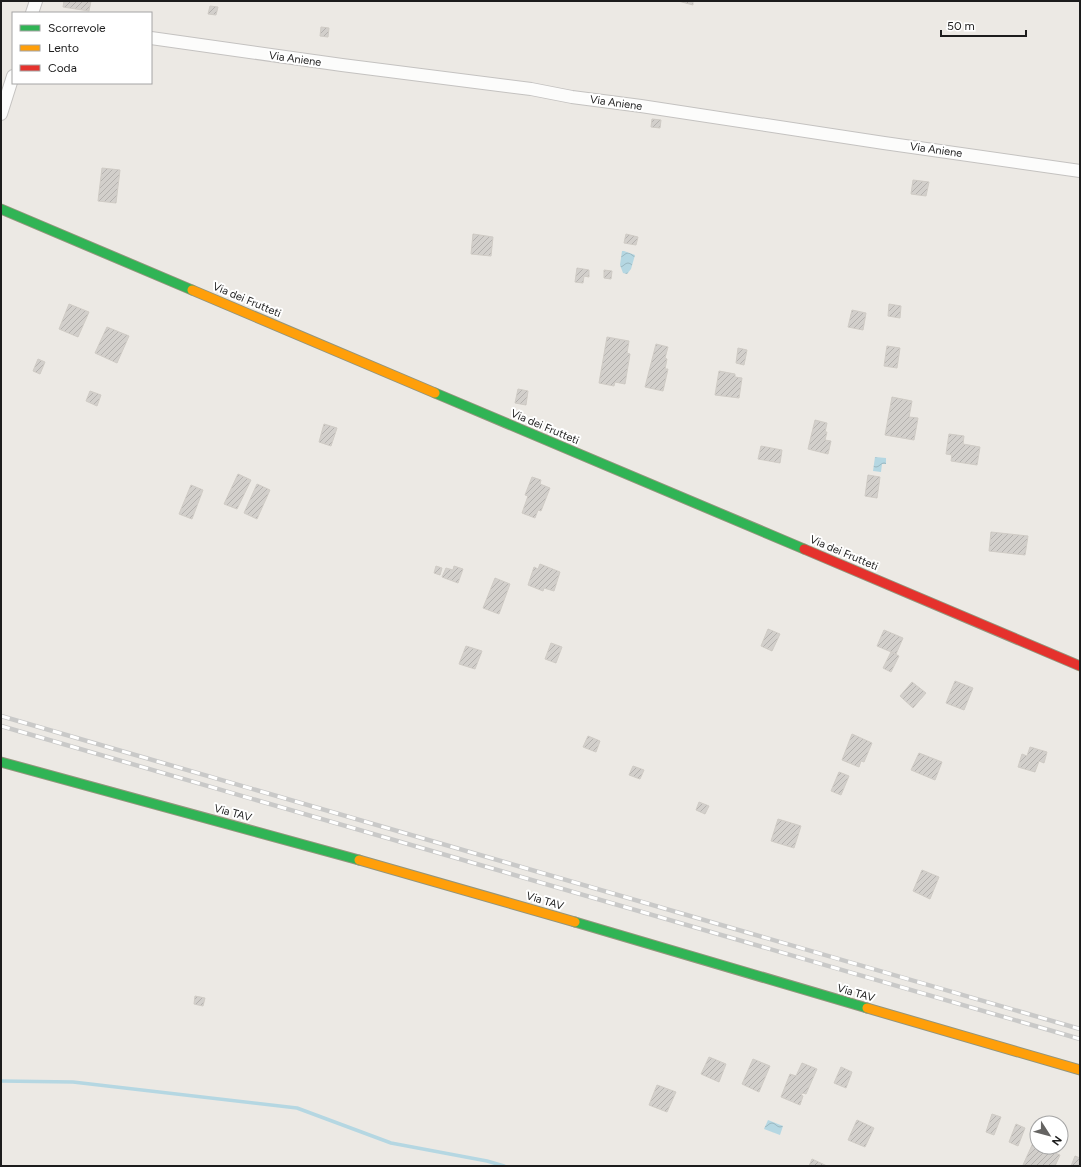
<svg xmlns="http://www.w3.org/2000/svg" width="1081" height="1167" font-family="Figtree,sans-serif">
	<defs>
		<pattern id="water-waves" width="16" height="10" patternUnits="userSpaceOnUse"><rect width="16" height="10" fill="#b5d7e2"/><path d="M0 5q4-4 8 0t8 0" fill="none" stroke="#9bb8c1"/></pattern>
		<pattern id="building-hatch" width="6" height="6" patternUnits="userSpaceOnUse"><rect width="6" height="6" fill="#d2cfcb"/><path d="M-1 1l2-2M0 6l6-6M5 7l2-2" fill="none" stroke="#b4b1ae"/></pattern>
	</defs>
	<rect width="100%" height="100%" fill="#ece9e4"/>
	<g fill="url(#water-waves)">
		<polygon points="622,251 624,251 635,255 631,269 627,274 623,273 620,265"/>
		<polygon points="875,457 886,458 886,464 882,464 881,472 873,471"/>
		<polygon points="768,1120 783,1126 780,1135 764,1129"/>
	</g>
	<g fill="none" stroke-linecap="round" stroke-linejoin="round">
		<polyline stroke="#b5d7e2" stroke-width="3.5" points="1,1081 73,1082 297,1108 391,1143 487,1161 504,1166"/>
	</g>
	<g fill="url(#building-hatch)" stroke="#cfcbc5">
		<polygon points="64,1 91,1 89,11 63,7"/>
		<polygon points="678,1 693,1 693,5"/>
		<polygon points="210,6 218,7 216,15 208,14"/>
		<polygon points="321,27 329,28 328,37 320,36"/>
		<polygon points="652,119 661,120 660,128 651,127"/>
		<polygon points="102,168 120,170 116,203 98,201"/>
		<polygon points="913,180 929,182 926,196 911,194"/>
		<polygon points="473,234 493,237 491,256 471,254"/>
		<polygon points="626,234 638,237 636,245 624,243"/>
		<polygon points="577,268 589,270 589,277 584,276 583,283 575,282"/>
		<polygon points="604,270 612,271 611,279 604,278"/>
		<polygon points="69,304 89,312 78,337 59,329"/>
		<polygon points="889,304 901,306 900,318 888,316"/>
		<polygon points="852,310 866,313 863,330 848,327"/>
		<polygon points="107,327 129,336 117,363 95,353"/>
		<polygon points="607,337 629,341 627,353 630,354 625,384 615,382 614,386 599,383"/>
		<polygon points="656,344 668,347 665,358 667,359 665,369 668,369 663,391 645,387"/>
		<polygon points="887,346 900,348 897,368 884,366"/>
		<polygon points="738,348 747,350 744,365 736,363"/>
		<polygon points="38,359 45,362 40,374 33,371"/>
		<polygon points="719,371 735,374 735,377 742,378 739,398 715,395"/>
		<polygon points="518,389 528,391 526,405 515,403"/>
		<polygon points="90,391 101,395 97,406 86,401"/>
		<polygon points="892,397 912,401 909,417 918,418 914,440 885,435"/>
		<polygon points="815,420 827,423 825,432 827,432 825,440 831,441 828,454 808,449"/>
		<polygon points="324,424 337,428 331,446 319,442"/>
		<polygon points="949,434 964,436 963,444 980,447 977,465 951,461 952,455 946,454"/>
		<polygon points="761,446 782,450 780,463 758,459"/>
		<polygon points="238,474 251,480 237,509 224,504"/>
		<polygon points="868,475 880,477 877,498 865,496"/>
		<polygon points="532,477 541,480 540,484 550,488 541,511 538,510 535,518 522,513 528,496 525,495"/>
		<polygon points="257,484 270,490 257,519 244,513"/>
		<polygon points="191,485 203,490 192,519 179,514"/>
		<polygon points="991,532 1028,536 1025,555 989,551"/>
		<polygon points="540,564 560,572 554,591 544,588 543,591 528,585 534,567 538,569"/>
		<polygon points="436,566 442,568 440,575 434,573"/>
		<polygon points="454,566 463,569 458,583 442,577 446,568 453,570"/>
		<polygon points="495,578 510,584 499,614 483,608"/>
		<polygon points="768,629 780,634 772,651 761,646"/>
		<polygon points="884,630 903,638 896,654 877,646"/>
		<polygon points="551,643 562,647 556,663 545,659"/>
		<polygon points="466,646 482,651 475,669 459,664"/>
		<polygon points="891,652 899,656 891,672 883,668"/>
		<polygon points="955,681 973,688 964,710 946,703"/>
		<polygon points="912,682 926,693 913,708 900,696"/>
		<polygon points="852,734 872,743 864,762 861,761 859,767 842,760"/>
		<polygon points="588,736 600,741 596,752 583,747"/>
		<polygon points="1030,747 1047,752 1044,763 1039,761 1035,772 1018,767 1022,754 1027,756"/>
		<polygon points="919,753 942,762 935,780 911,770"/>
		<polygon points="633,766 644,770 640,779 629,775"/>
		<polygon points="839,772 849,776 841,795 831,791"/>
		<polygon points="699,802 709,806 705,814 696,810"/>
		<polygon points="778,819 801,826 794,848 771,841"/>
		<polygon points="922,870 939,877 930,899 913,891"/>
		<polygon points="195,996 205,998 203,1006 194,1004"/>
		<polygon points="709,1057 726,1064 719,1082 701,1074"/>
		<polygon points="753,1059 770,1066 759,1092 742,1084"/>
		<polygon points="802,1063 817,1069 806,1094 803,1093 801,1095 803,1096 800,1105 781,1097 790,1074 796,1076"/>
		<polygon points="841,1067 852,1072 846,1088 834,1083"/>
		<polygon points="657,1085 676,1092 667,1112 649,1105"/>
		<polygon points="992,1114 1001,1117 994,1135 986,1132"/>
		<polygon points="857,1120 874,1128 865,1147 848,1140"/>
		<polygon points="1016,1124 1025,1128 1018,1146 1009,1142"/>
		<polygon points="1033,1143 1037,1145 1037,1147 1041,1147 1060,1155 1055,1166 1023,1165"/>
		<polygon points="1075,1156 1080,1158 1080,1166 1071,1166"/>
		<polygon points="812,1159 827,1166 809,1166"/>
	</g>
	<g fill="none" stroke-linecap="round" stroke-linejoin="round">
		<defs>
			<g id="street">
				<polyline points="32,13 36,1"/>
				<polyline points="151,38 342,65 531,89 572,97 641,106 884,143 1080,171"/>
				<polyline points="1,114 13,76"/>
			</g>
			<g id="fast">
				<polyline points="1,209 192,290"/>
				<polyline points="435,393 804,549"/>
				<polyline points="1,762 359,860"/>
				<polyline points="575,922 867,1008"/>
			</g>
			<g id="slow">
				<polyline points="192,290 435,393"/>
				<polyline points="359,860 575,922"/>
				<polyline points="867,1008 1080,1070"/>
			</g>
			<polyline id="jam" points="804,549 1080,666"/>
		</defs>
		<use href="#street" stroke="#c4c2c0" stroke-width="14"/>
		<use href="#fast" stroke="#93957c" stroke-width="11"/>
		<use href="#slow" stroke="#93957c" stroke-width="11"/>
		<use href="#jam" stroke="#93957c" stroke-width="11"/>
		<use href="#street" stroke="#fcfcfb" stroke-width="12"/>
		<use href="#fast" stroke="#30b455" stroke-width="9"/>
		<use href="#slow" stroke="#ff9f0a" stroke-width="9"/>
		<use href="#jam" stroke="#e5322d" stroke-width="9"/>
		<defs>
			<g id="rail">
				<polyline points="1,716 1080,1029"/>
				<polyline points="1,726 1080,1039"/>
			</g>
		</defs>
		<use href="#rail" stroke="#c9c9c8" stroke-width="4.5"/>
		<use href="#rail" stroke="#fff" stroke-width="3" stroke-dasharray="9" stroke-linecap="butt"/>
	</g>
	<g text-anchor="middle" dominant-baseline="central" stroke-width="4" stroke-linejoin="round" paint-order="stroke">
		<g font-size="11" fill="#1c1c1c" stroke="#fff">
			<text transform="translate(295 59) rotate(8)">Via Aniene</text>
			<text transform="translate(616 103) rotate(8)">Via Aniene</text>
			<text transform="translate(936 150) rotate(8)">Via Aniene</text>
			<text transform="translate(247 300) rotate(23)">Via dei Frutteti</text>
			<text transform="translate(545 427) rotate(23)">Via dei Frutteti</text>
			<text transform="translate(844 553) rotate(23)">Via dei Frutteti</text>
			<text transform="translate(233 813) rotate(15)">Via TAV</text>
			<text transform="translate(545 901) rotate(17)">Via TAV</text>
			<text transform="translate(856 993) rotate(16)">Via TAV</text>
		</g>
	</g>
	<rect width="1081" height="1167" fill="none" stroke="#1c1c1c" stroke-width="4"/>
	<rect x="12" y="12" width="140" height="72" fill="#ffffff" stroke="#a4a4a4"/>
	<rect x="20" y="25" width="20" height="6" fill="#30b455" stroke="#a4a4a4"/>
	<text x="48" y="32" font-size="12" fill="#1c1c1c">Scorrevole</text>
	<rect x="20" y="45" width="20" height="6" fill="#ff9f0a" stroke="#a4a4a4"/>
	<text x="48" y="52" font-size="12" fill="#1c1c1c">Lento</text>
	<rect x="20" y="65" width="20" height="6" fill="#e5322d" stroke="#a4a4a4"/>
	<text x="48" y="72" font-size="12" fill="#1c1c1c">Coda</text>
	<g transform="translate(1049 1135) rotate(126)"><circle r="19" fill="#ffffff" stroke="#a4a4a4"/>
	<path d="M0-3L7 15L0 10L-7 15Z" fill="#656462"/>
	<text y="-6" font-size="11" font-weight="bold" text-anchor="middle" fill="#1c1c1c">N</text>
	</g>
	<path d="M941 30v6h85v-6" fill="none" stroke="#1c1c1c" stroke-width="2"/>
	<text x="947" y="30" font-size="12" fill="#1c1c1c" stroke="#ffffff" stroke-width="3" paint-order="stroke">50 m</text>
</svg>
